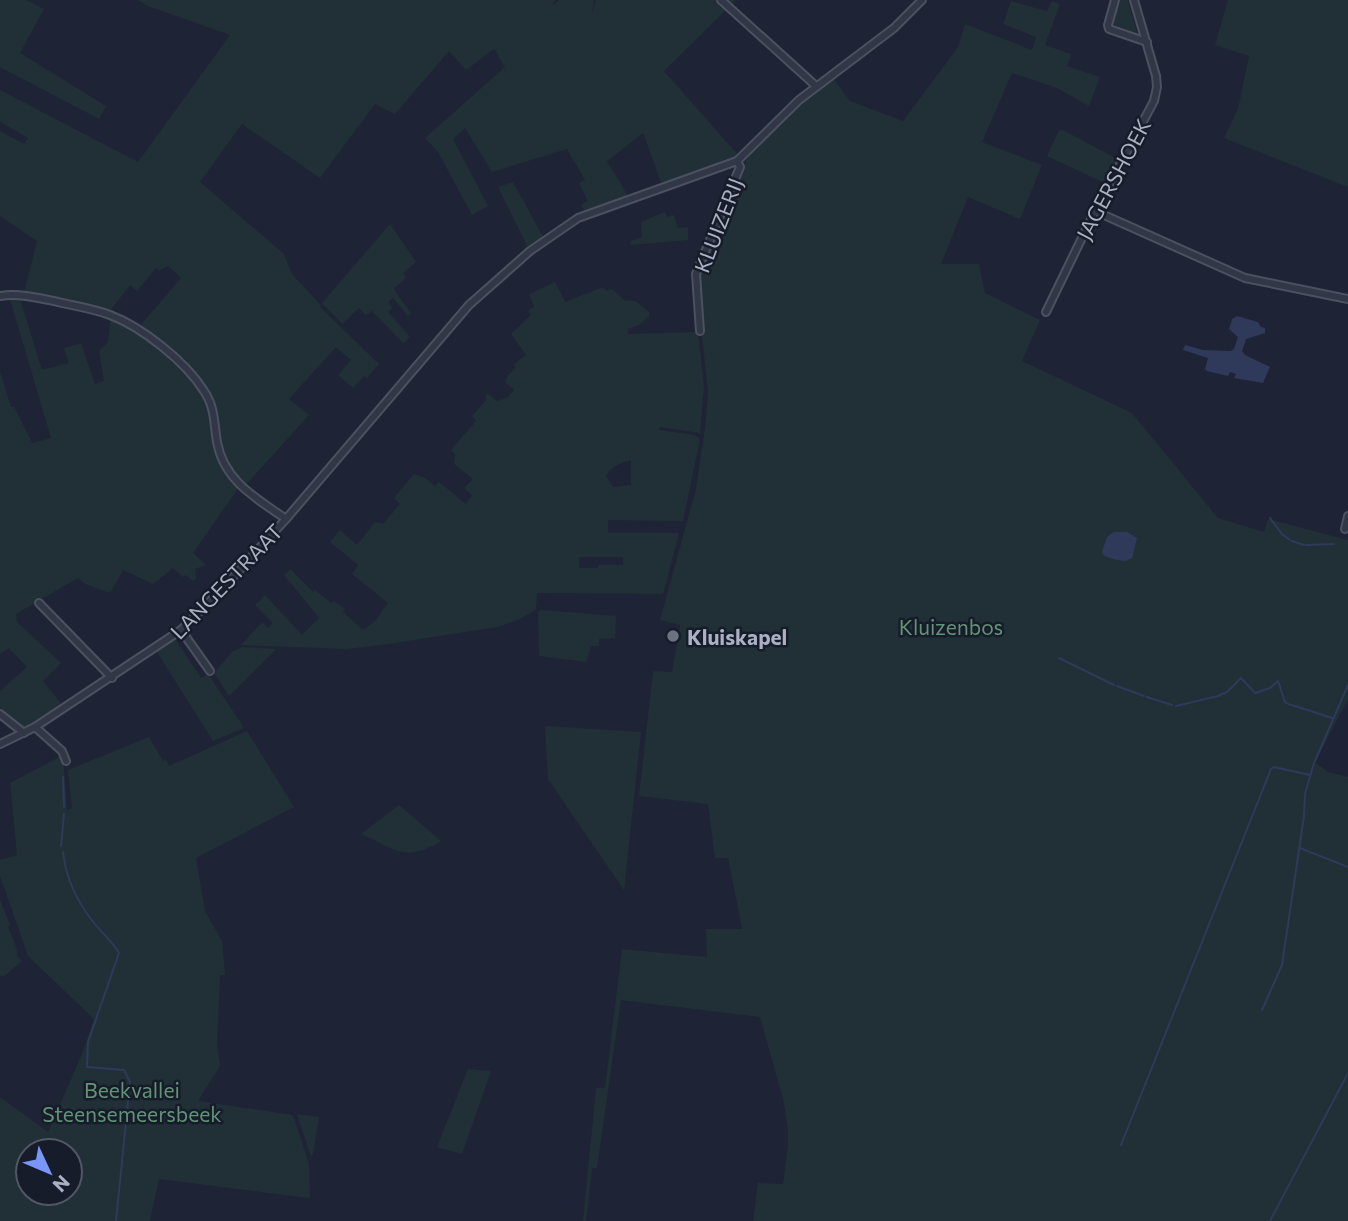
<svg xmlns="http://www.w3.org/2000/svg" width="1348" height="1221" font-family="Commissioner,sans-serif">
	<rect width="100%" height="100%" fill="#1e2435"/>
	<g fill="#203036" fill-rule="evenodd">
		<polygon points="0,0 26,0 44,9 20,53 106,106 99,119 0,67"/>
		<polygon points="138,0 555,0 552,6 559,0 594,0 592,15 596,0 736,0 664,71 739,156 662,185 643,133 607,161 628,196 585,212 581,205 588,201 579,183 585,180 567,149 492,172 465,128 453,139 488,206 472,215 438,152 425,138 505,67 494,49 466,70 449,51 395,114 375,104 320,178 242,124 200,182 284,254 292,274 321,305 320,307 379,364 367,378 364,376 353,388 338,375 351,360 336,347 289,399 309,415 244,487 235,477 224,455 215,412 194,373 138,328 181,278 168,266 160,270 156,268 137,291 130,285 110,311 24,293 37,241 0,216 0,131 24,144 28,138 0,122 0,90 138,162 230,35 148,6"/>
		<polygon points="1120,0 1128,0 1137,33 1112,24"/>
		<polygon points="1228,0 1348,0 1348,187 1224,138 1238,109 1249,56 1215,45"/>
		<polygon points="1011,1 1047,11 1052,1 1060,4 1045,45 1071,54 1067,66 1100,77 1089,106 1057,88 1012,73 982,142 1042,165 1020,219 968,197 941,264 979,264 985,293 1040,320 1022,361 1132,413 1218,518 1264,532 1268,519 1348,540 1348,699 1315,762 1328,772 1348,777 1348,1221 753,1221 758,1183 783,1184 788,1146 788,1130 783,1099 760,1017 621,1000 597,1168 592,1168 586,1221 583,1221 596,1088 605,1088 622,949 707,957 706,929 742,929 728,858 715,858 708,804 639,796 653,671 672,672 680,625 660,620 696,489 705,428 708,393 702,337 699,271 747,158 791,111 833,78 850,101 903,121 958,47 965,24 1032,50 1036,37 1003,24"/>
		<polygon points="1059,130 1065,131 1119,160 1107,184 1047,156"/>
		<polygon points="513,182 543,237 528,248 498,187"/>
		<polygon points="665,212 667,217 674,215 678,228 688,227 688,240 631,245 631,241 642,237 641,222"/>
		<polygon points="390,224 416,262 403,273 406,278 394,288 396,293 411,313 408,316 393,298 388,302 392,308 388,312 410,337 403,343 372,311 366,315 359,308 342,324 322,303"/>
		<path d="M555 282 565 302 603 287 606 291 612 289 624 300 635 301 649 312V316L639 325 628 329V334L698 332 704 387 700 433 660 427 659 430 695 435 700 439 683 521 608 520V533H679L663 594 537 593 536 610 518 620 497 627 388 644 346 649 241 645 262 622 268 628 273 623 255 605 265 595 302 635 319 618 284 575 290 569 313 592 315 590 331 603 334 601 345 609 343 612 363 630 375 621 388 603 352 574 358 565 330 542 340 530 357 545 375 522 383 524 400 504 394 498 414 474 425 478 435 486 439 482 466 504 472 495 464 488 473 479 454 464 455 454 451 450 476 421 472 416 486 400V394L490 395 496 401 507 398 514 390 505 382 508 375 516 368 514 364 526 355 511 334 531 315 528 310 534 307 529 294ZM631 460V485L613 487 606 476C612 466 620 463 631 460ZM579 557H623V565H598V568H579Z"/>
		<polygon points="9,296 19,296 42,370 69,363 64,348 81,343 95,384 104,381 99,351 108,342 111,317 161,348 196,381 210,406 214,436 239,487 193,553 206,565 195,569 196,579 193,581 186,575 183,577 173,568 153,584 123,570 110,593 85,584 78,578 16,614 17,622 61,663 43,681 63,706 25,728 0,709 0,691 27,667 9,648 0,654 0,372 11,407 14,407 32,443 51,438"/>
		<polygon points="542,610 616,616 615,638 599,639 599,646 591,646 586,662 539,656 538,612"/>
		<polygon points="175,639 201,678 208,674 243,726 242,729 213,741 157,652"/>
		<polygon points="242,647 276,649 229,696 214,673 232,652"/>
		<polygon points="545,726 641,732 624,890 548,779"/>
		<path d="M247 731 294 807 196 858 205 911 222 941 225 975H220L217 1045 220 1066 198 1101 293 1115 309 1164 310 1198 159 1179 150 1221H0V1097L48 1132 82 1054 94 1019 28 956 0 876V860L17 855 10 783 63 755 67 810 72 808 68 770 149 737 163 761 166 760 169 766ZM28 1151H70V1193H28Z"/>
		<path d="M399 805 441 841C404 863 397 850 361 834Z"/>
		<path d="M0 900 10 925 8 927C11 937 18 945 17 956L22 961 3 977 0 975Z"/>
		<polygon points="468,1069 491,1071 462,1154 437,1147"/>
		<polygon points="297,1114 319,1117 313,1154 311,1156"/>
	</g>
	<g fill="#2f3a5b">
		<polygon points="1237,316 1258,322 1261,327 1265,328 1265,333 1246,339 1242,351 1245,355 1270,367 1263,383 1234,378 1236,374 1230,372 1228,376 1207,371 1205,369 1208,358 1183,350 1185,345 1203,350 1231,351 1234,349 1238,337 1229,329 1232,319"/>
		<path d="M1114 532H1127L1137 538 1132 558C1123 564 1114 559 1104 556L1102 552 1107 537Z"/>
		<polygon points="1348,1071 1346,1079 1271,1221 1269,1221"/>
	</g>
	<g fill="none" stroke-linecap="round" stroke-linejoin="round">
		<g stroke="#2f3a5b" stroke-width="2">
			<polyline points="1270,518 1282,534 1290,540"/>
			<polyline points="1292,541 1304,545"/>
			<polyline points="1306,545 1334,544"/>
			<polyline points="1059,658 1114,685"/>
			<polyline points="1117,686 1144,696"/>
			<polyline points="1147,697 1172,705"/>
			<polyline points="1292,705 1332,718"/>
			<polyline points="1176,706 1218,696 1227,692 1241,678 1255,693 1270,688 1278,681 1285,702 1290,705"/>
			<polyline points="1315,761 1348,685"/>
			<polyline points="63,777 64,807"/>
			<polyline points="61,846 64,814"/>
			<polyline points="1300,848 1348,867"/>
			<path d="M63 852C66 879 78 903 94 923 102 933 113 942 119 953L88 1042 87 1065"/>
			<polyline points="1262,1010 1282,965 1304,816 1305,794 1314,763"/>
			<polyline points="87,1067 124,1070 130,1082 116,1221"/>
			<polyline points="1121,1145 1271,769 1274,767 1310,775"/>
		</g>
		<defs>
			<g id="minor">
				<polyline points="721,0 816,86"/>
				<polyline points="1115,0 1108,25 1109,29 1147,42"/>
				<polyline points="1095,211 1245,278 1348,299"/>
				<path d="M0 296C20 293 39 298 58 302 75 306 94 309 110 315 142 327 186 362 204 391 215 407 214 424 217 442 224 481 256 498 286 519"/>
				<polyline points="1046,312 1095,211 1154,101 1157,87 1156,76 1134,0"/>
				<polyline points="700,331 696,274 740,167 737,161"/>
				<polyline points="1345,529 1348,516"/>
				<polyline points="39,603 112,678"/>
				<polyline points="181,630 210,671"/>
				<polyline points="0,714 24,733"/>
				<polyline points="35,727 62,751 66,761"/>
				<polyline points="0,744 35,727 181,630 222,589 286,519 469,305 530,251 578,218 737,161 799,100 894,28 922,0"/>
			</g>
		</defs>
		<use href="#minor" stroke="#4c5161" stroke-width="10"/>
		<use href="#minor" stroke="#313746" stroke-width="6"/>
	</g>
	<circle fill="#6b7280" stroke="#171c2a" stroke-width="2.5" cx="673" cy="636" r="7"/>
	<g text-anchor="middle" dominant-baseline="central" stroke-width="5" stroke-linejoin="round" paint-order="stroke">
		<g font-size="21" fill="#abb0c3" stroke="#171c2a">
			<text transform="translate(1113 179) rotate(-62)">JAGERSHOEK</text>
			<text transform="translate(718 225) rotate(-69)">KLUIZERIJ</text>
			<text transform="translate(226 581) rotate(-46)">LANGESTRAAT</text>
		</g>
		<g font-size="21" fill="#639376" stroke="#171c2a">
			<text x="951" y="626">Kluizenbos</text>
			<text x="132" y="1089">Beekvallei<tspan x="132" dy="24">Steensemeersbeek</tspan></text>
		</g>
		<g font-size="21" font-weight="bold" fill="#abb0c3" stroke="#171c2a" text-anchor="start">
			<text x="687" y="636">Kluiskapel</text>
		</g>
	</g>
	<g transform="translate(49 1172) rotate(134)"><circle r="33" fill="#171c2a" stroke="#525767" stroke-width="2"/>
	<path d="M0-5L12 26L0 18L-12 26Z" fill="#7a96fa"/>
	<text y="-10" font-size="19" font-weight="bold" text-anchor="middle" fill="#abb0c3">N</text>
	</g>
</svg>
